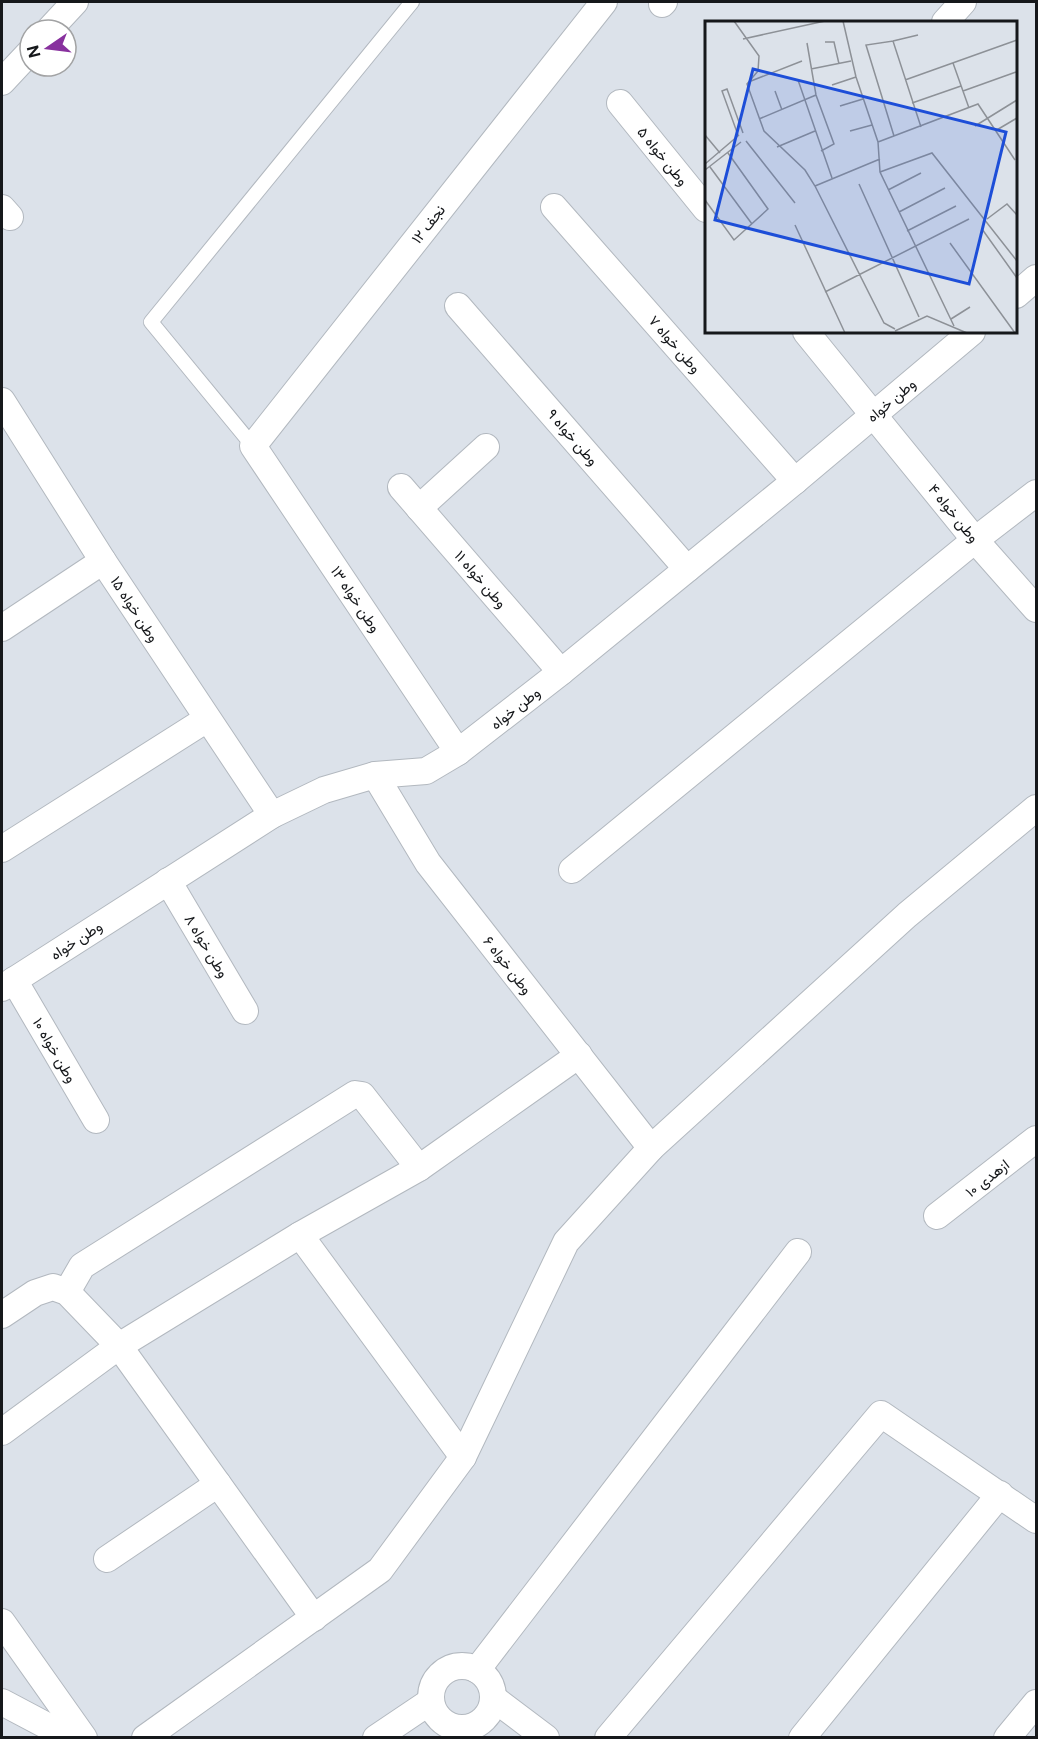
<svg xmlns="http://www.w3.org/2000/svg" width="1038" height="1739" font-family="'Public Sans',Vazirmatn,sans-serif">
	<rect width="100%" height="100%" fill="#dce2ea"/>
	<g fill="none" stroke-linecap="round" stroke-linejoin="round">
		<defs>
			<polyline id="service" points="253,446 151,322 412,2"/>
			<g id="minor">
				<polyline points="662,4 664,2"/>
				<polyline points="945,22 963,2"/>
				<polyline points="49,30 75,2"/>
				<polyline points="2,82 30,52"/>
				<polyline points="620,103 706,209"/>
				<polyline points="554,207 795,481"/>
				<polyline points="2,208 10,217"/>
				<polyline points="1016,295 1036,278"/>
				<polyline points="458,306 687,569"/>
				<polyline points="806,332 975,540 1036,609"/>
				<polyline points="2,401 103,561 272,815"/>
				<polyline points="401,487 561,672"/>
				<polyline points="419,508 486,447"/>
				<polyline points="2,628 103,561"/>
				<polyline points="458,752 253,446 604,2"/>
				<polyline points="375,775 428,863 651,1148"/>
				<polyline points="2,849 207,719"/>
				<polyline points="572,870 975,540 1036,493"/>
				<polyline points="168,881 245,1011"/>
				<polyline points="14,980 96,1120"/>
				<polyline points="2,988 272,815 324,790 375,775 426,771 458,752 561,672 795,481 972,332"/>
				<polyline points="937,1216 1036,1139"/>
				<polyline points="300,1235 463,1457"/>
				<polyline points="67,1292 82,1266 355,1094 362,1095 419,1168"/>
				<polyline points="2,1315 35,1293 53,1287 67,1292 119,1346 314,1618"/>
				<polyline points="2,1432 119,1346 300,1235 419,1168 579,1055"/>
				<polyline points="107,1559 218,1484"/>
				<polyline points="2,1622 84,1738"/>
				<circle cx="462" cy="1697" r="31"/>
				<polyline points="477,1670 798,1252"/>
				<polyline points="493,1698 546,1738"/>
				<polyline points="2,1702 70,1738"/>
				<polyline points="145,1738 380,1570 463,1457 566,1242 651,1148 907,915 1036,808"/>
				<polyline points="376,1738 431,1701"/>
				<polyline points="608,1738 881,1414 1036,1520"/>
				<polyline points="802,1738 1000,1494"/>
				<polyline points="1007,1738 1036,1703"/>
			</g>
		</defs>
		<use href="#service" stroke="#b2b8bf" stroke-width="16"/>
		<use href="#minor" stroke="#b2b8bf" stroke-width="28"/>
		<use href="#service" stroke="#fff" stroke-width="14"/>
		<use href="#minor" stroke="#fff" stroke-width="26"/>
	</g>
	<g text-anchor="middle" dominant-baseline="central" stroke-width="4.5" stroke-linejoin="round" paint-order="stroke">
		<g font-size="15" fill="#16181b" stroke="#fff">
			<text transform="translate(663 156) rotate(51)">وطن خواه ۵</text>
			<text transform="translate(428 224) rotate(-52)">نجف ۱۲</text>
			<text transform="translate(675 344) rotate(49)">وطن خواه ۷</text>
			<text transform="translate(891 400) rotate(-40)">وطن خواه</text>
			<text transform="translate(573 437) rotate(49)">وطن خواه ۹</text>
			<text transform="translate(954 513) rotate(51)">وطن خواه ۴</text>
			<text transform="translate(481 579) rotate(49)">وطن خواه ۱۱</text>
			<text transform="translate(356 599) rotate(56)">وطن خواه ۱۳</text>
			<text transform="translate(135 609) rotate(57)">وطن خواه ۱۵</text>
			<text transform="translate(515 708) rotate(-38)">وطن خواه</text>
			<text transform="translate(76 940) rotate(-33)">وطن خواه</text>
			<text transform="translate(207 946) rotate(59)">وطن خواه ۸</text>
			<text transform="translate(508 965) rotate(52)">وطن خواه ۶</text>
			<text transform="translate(55 1050) rotate(60)">وطن خواه ۱۰</text>
			<text transform="translate(987 1178) rotate(-38)">ازهدی ۱۰</text>
		</g>
	</g>
	<g transform="translate(705 21)">
		<rect width="312" height="312" fill="#dce2ea"/>
		<path fill="none" stroke="#8d9197" stroke-width="1.5" d="M29 0 54 35 53 50 42 63 59 110 100 149 110 165 179 302 190 308M138 0 151 56 173 121 175 151 249 305M38 18 120 0M188 20 213 14M120 21H129L134 43M102 22 111 74 129 123 116 130M248 42 264 87M106 48 146 40M93 59 127 157M200 59 312 19M46 60 97 40M127 64 151 56M70 70 77 89M258 70 311 51M207 82 256 65M135 85 158 78M54 98 111 74M270 105 312 79M145 110 167 104M290 110 312 97M0 114 15 132M33 114 17 70 22 68 38 112M189 115 161 24 188 20 216 106M41 120 90 182M173 121 273 83 310 139M72 126 110 110M0 143 34 114M5 146 47 203M0 149 36 121M175 151 227 132 312 240M154 163 214 296M110 165 175 138M183 169 216 152M0 179 29 219 63 188 23 132M194 191 240 167M282 198 302 183 312 194M90 204 140 312M277 208 312 257M202 210 251 185M245 222 310 312M120 271 264 198M246 298 265 286M190 310 222 295 262 312"/>
		<path fill="#1d4ed8" fill-opacity="0.15" stroke="#1d4ed8" stroke-width="3" d="M48 48 301 111 264 263 10 199Z"/>
		<rect width="312" height="312" fill="none" stroke="#16181b" stroke-width="3"/>
	</g>
	<rect width="1038" height="1739" fill="none" stroke="#16181b" stroke-width="6"/>
	<g transform="translate(48 48) rotate(256)"><circle r="28" fill="#ffffff" stroke="#a2a3a4" stroke-width="1.5"/>
	<path d="M0-4.5L10 22L0 15L-10 22Z" fill="#88319e"/>
	<text y="-9" font-size="16" font-weight="bold" text-anchor="middle" fill="#16181b">N</text>
	</g>
</svg>
